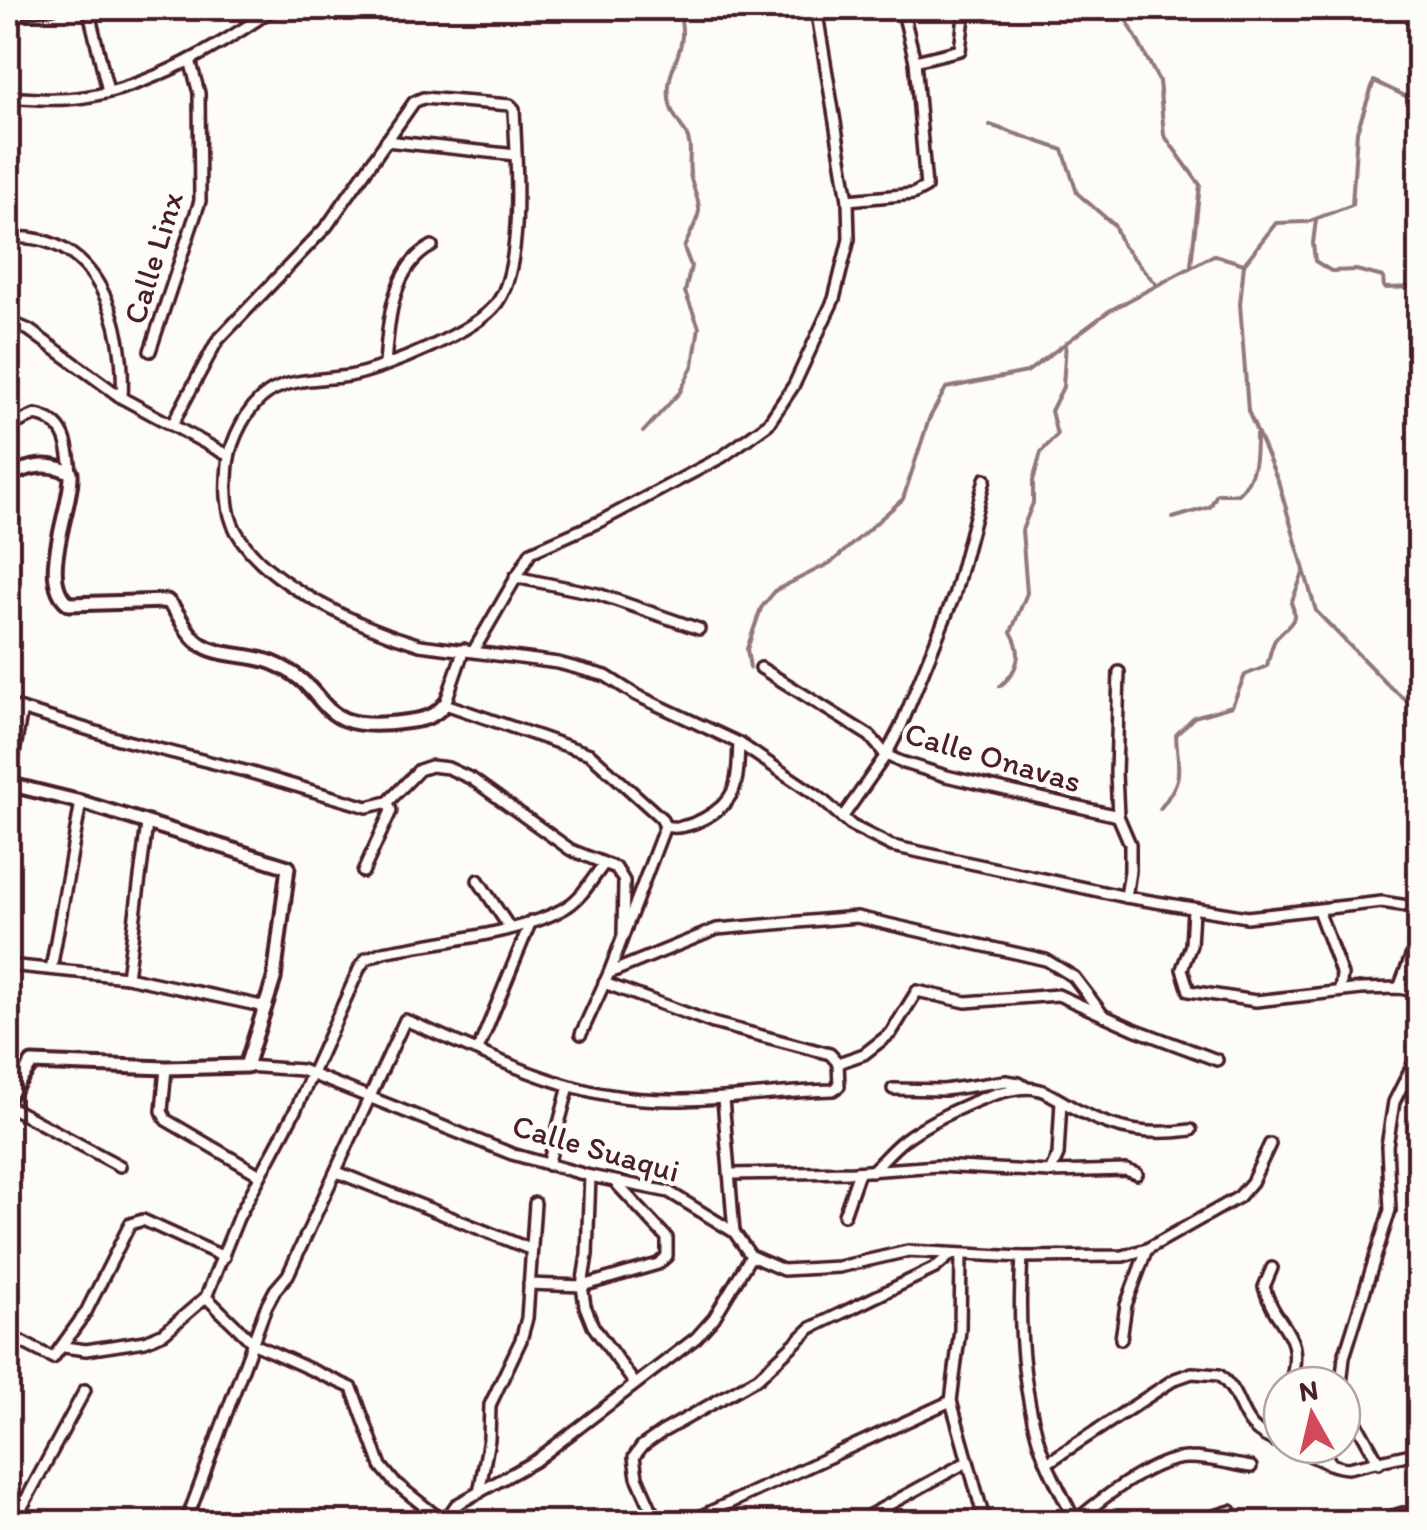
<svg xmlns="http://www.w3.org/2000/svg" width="1427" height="1530" font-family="Itim,sans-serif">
	<rect width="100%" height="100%" fill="#fdfcf7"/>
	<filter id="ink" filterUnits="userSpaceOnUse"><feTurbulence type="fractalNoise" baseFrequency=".01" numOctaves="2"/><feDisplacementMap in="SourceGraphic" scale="20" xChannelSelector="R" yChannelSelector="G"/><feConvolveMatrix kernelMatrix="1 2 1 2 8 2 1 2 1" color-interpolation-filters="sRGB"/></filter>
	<g filter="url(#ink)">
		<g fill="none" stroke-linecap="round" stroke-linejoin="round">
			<g stroke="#91777b" stroke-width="4">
				<polyline points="1067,8 1070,16 1123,13 1159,81 1164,135 1200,185 1191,265"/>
				<polyline points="990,125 1063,150 1077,193 1114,225 1123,246 1157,285"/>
				<polyline points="1316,220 1313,243 1315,261 1331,271 1356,270 1383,277 1384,288 1420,287"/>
				<polyline points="1244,264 1240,304 1248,411 1278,481 1316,611 1391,688 1420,712"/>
				<path d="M643 432 680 392 693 365 699 327 685 292 691 266 684 248C688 237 697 223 699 211 700 199 691 185 690 173 688 159 693 147 686 134 679 121 671 115 669 99 665 63 692 53 678 8"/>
				<path d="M1173 518 1210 507 1217 494H1238C1256 477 1256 457 1256 434"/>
				<polyline points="750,668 747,649 761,608 776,590 832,562 903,499 929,419 946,388 1027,372 1109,311 1214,255 1244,264 1276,223 1307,222 1352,205 1357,131 1374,81 1420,103"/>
				<path d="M1000 686C1018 671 1024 654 1011 632L1027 593 1022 530 1033 503V481L1041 452 1057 435 1051 411 1063 387 1066 342"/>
				<path d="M1160 809C1185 776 1178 773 1176 735L1194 717 1232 706 1245 675 1267 666C1269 658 1271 647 1275 640 1285 626 1301 623 1291 603L1304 571"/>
			</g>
			<defs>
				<g id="minor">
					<polyline points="88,8 108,91"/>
					<polyline points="8,13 53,8"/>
					<polyline points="915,61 960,50 965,8"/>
					<path d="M8 97C33 99 59 101 85 97 150 87 221 46 274 8"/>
					<polyline points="386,141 516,155"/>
					<polyline points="848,200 913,194 926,187 915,61 902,8"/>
					<path d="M8 238C98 231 126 323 122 398"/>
					<polyline points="8,321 29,330 122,398 229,456"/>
					<polyline points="150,351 200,201 199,93 190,60"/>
					<path d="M385 365C388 324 391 267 432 246"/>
					<path d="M172 425 217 341 327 226 414 102 423 98 510 105 514 109C516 156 525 265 497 303 477 331 383 370 349 376 323 380 290 378 268 393 247 407 231 439 228 464 226 486 225 511 236 531 265 585 363 628 420 645L558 663 606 676 636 695 739 743 819 797 852 826 892 846 1126 897 1247 917 1382 902 1420 908"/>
					<path d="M8 427 35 415C66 420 69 447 71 473"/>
					<polyline points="515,577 598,594 699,629"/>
					<polyline points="464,649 445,704 590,754 661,818 665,826 609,973 581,1034"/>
					<polyline points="474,650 531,552 601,521 722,457 768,424 794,385 834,299 849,239 848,200 816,8"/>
					<polyline points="761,668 870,736 886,755 901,762 946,776 1118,816"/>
					<polyline points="1119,672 1116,773 1118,816 1130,844 1130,871 1126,897"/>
					<polyline points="8,705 119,739 245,771 367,807 388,802 419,770 431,766 448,768 472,779 571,850 616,868 624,881 623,935"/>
					<polyline points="8,787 22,709"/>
					<polyline points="842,818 886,755 901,726 954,596 985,479"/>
					<path d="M665 826C688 832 723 812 733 791 739 777 738 759 739 743"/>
					<polyline points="363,872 391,811 388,802"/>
					<polyline points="478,880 509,927"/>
					<polyline points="1193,910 1191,945 1182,969 1189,991 1256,1001 1361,989 1399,988 1420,992"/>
					<polyline points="1318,910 1342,975 1340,990"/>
					<polyline points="8,965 127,977 266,1007"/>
					<polyline points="51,969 81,802"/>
					<polyline points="609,973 717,929 857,917 1046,960 1074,977 1103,1015"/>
					<polyline points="127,977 147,824"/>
					<polyline points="1399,988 1420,933"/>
					<polyline points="478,1050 531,921"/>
					<polyline points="838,1063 864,1054 891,1033 917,991 966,1002 1058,995 1134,1029 1217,1060"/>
					<polyline points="246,1066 301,1070 512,1154 590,1176 669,1192 734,1232 751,1256 783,1270 839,1267 908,1251 1022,1257 1123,1256 1147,1249 1239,1197 1252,1182 1270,1144"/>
					<polyline points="166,1068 162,1111 166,1120 260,1175"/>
					<polyline points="893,1089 944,1090 1006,1081 1019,1083 1027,1088"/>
					<polyline points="723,1099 734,1232"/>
					<polyline points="8,1106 120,1166"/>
					<polyline points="548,1165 569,1086"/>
					<path d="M872 1171C883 1160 893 1148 905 1139 932 1119 1008 1080 1040 1090 1054 1095 1067 1105 1081 1112 1118 1131 1150 1136 1191 1130"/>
					<polyline points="337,1172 530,1249"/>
					<polyline points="1050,1172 1058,1155 1061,1101"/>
					<polyline points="729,1174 853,1172 938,1166 1050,1172 1126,1170 1137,1174"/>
					<polyline points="590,1176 587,1255 582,1286 585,1306 593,1326 635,1384"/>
					<polyline points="844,1215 859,1172"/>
					<path d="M1022 1257C1018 1317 1021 1377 1037 1436 1045 1465 1062 1494 1075 1521"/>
					<path d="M1272 1268 1264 1287C1277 1332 1306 1329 1290 1385"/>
					<polyline points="529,1284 582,1286 658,1264 667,1256 667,1238 615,1182"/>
					<polyline points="206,1297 254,1344 352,1388 381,1466 394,1482 444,1522"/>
					<polyline points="8,1335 53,1358 86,1312 130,1224 143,1220 224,1257"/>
					<polyline points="1121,1339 1126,1305 1147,1249"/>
					<path d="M64 1347 86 1350 145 1341 164 1333 206 1297 238 1218 296 1109 360 967 366 959 383 952C434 942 525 934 568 906 583 896 593 878 604 864"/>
					<polyline points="1341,1385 1344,1357 1390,1210 1387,1146 1394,1102 1420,1050"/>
					<polyline points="1342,1397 1379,1463"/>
					<polyline points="951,1401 985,1522"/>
					<path d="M1285 1445C1306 1451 1327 1467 1348 1468L1420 1452"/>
					<polyline points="1319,1445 1329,1460"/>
					<path d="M1047 1463 1175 1379 1192 1373 1219 1375C1249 1400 1232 1426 1282 1444"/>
					<polyline points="479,1493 489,1439 490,1405 521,1340 527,1318 535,1203"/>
					<polyline points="14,1522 85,1390"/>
					<path d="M186 1522 266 1307 275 1290 288 1275 405 1020C468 1046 543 1084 609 1095 683 1108 759 1092 833 1090L839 1086 838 1063 830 1054 713 1023 604 983"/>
					<polyline points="444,1522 456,1505 535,1461 696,1338 714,1318 751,1256"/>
					<polyline points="657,1522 637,1477 634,1457 642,1446 662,1432 758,1378 811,1328 935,1268 950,1255"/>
					<polyline points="688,1522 951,1401 960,1330 961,1255"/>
					<polyline points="857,1522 967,1462"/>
					<path d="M1074 1522C1100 1500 1154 1457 1189 1458 1209 1458 1231 1464 1251 1467"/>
					<polyline points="1195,1522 1231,1511"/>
					<polyline points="1374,1522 1402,1513 1420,1514"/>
				</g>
				<g id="tertiary">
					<path d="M8 476C29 466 49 461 71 473 73 507 36 580 69 604L167 601C180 612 184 632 199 643 220 658 249 653 273 663 336 689 309 735 404 722 421 720 434 718 445 704"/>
					<polyline points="8,784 81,802 288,867 274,979 246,1066 166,1068 32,1063 8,1097"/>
				</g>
			</defs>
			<use href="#minor" stroke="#4a1f2b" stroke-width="16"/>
			<use href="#tertiary" stroke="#4a1f2b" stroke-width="19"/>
			<use href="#minor" stroke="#fdfcf7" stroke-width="9"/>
			<use href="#tertiary" stroke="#fdfcf7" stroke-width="11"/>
		</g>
	</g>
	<g text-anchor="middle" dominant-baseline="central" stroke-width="9" stroke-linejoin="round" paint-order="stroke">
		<g font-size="32" fill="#4a1f2b" stroke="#fdfcf7">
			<text transform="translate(153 258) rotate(-73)">Calle Linx</text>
			<text transform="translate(993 757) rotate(16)">Calle Onavas</text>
			<text transform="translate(596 1148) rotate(16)">Calle Suaqui</text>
		</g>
	</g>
	<rect width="1427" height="1530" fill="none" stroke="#fdfcf7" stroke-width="40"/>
	<rect x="20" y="20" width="1387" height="1490" fill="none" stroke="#4a1f2b" stroke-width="4" filter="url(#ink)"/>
	<g transform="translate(1312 1415) rotate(352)"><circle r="48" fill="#fdfcf7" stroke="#b5a4a5" stroke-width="2.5"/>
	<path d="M0-8L18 38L0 25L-18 38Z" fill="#d1495b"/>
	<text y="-15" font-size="28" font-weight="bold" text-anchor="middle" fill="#4a1f2b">N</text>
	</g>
</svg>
